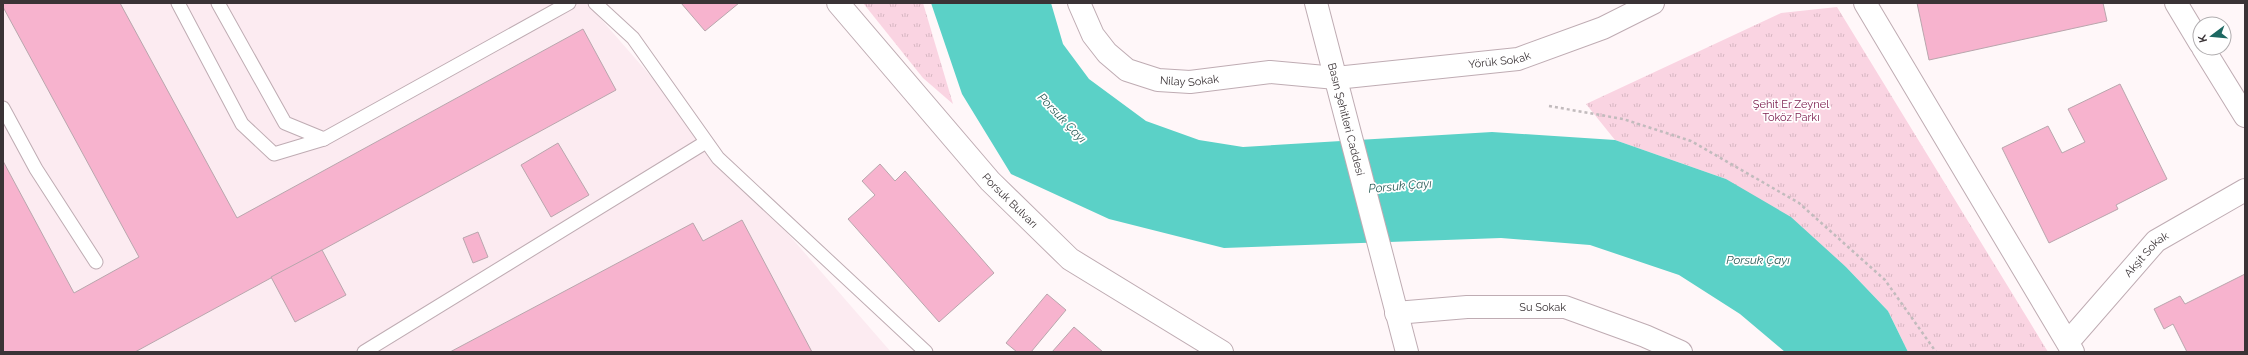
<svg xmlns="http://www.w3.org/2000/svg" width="2248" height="355" font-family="Raleway,sans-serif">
	<defs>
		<pattern id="park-tufts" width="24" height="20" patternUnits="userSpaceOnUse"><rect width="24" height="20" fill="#fad4e2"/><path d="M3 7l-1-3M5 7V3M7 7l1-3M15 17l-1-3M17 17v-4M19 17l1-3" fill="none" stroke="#d7b6c2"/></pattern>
	</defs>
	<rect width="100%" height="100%" fill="#fff7f9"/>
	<polygon fill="#fcebf1" points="3,3 587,3 891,352 3,352"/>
	<g fill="url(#park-tufts)">
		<polygon points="863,3 923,3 953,104 923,78"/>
		<polygon points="1837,7 2048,352 1908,352 1888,311 1846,267 1726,179 1615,140 1586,104 1781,13"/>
	</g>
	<polygon fill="#5bd1c7" points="931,3 1051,3 1063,44 1089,79 1146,121 1199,140 1243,147 1492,132 1615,140 1726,179 1791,217 1846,267 1888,311 1908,352 1785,352 1740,314 1679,275 1590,245 1501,238 1224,248 1109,219 1011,174 962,94"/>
	<g fill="#f7b3ce" stroke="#b9a6ad">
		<polygon points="3,3 120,3 237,218 583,29 616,90 135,352 3,352 3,161 74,293 139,257 3,7"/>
		<polygon points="681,3 739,3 705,31"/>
		<polygon points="1917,3 2103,3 2107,21 1929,60"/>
		<polygon points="2120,84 2167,179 2116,205 2118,209 2049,243 2002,148 2048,126 2062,153 2085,142 2068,109"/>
		<polygon points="558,143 589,195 551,217 521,165"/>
		<polygon points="880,164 895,181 905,171 994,273 939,322 848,219 875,195 862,181"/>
		<polygon points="742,220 812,352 450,352 693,223 703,241"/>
		<polygon points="478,232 488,257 473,263 463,238"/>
		<polygon points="322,250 346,295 295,322 271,277"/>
		<polygon points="2245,274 2245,352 2187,352 2173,324 2164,329 2154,309 2180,296 2185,304"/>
		<polygon points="1047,294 1066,310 1031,352 1017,352 1006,343"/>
		<polygon points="1074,327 1103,352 1052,352"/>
	</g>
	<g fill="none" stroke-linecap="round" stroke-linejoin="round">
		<defs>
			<g id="service">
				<polyline points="178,3 242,124 274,154 324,139"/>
				<polyline points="218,3 285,123 324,139 569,3"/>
				<polyline points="595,3 633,38 718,158 926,352"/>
				<polyline points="3,108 36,169 96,262"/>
				<polyline points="364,352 706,142"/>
			</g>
			<g id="minor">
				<path id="s1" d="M1079 3 1093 35 1107 53 1127 70 1158 80 1190 82 1270 72 1336 78 1518 59 1603 28 1653 3"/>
				<polyline points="1865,3 2073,352"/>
				<polyline points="2176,3 2200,43"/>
				<polyline points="2203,48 2245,116"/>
				<path id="s2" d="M1396 313 1467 307H1565L1645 336 1681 352"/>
				<path id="s3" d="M2068 342 2156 241 2245 190"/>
			</g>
			<g id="secondary">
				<path id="s4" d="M838 3 990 181 1070 259 1222 352"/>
				<path id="s5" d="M1316 3 1407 352"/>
			</g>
		</defs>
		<use href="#service" stroke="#bfacb3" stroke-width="15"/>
		<use href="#minor" stroke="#bfacb3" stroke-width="24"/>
		<use href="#secondary" stroke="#bfacb3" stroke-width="24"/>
		<polyline stroke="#c2bbbd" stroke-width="2.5" stroke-dasharray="3 3" stroke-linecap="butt" points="1549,106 1623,119 1691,141 1799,203 1885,280 1936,352"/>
		<use href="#service" stroke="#fff" stroke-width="13"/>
		<use href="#minor" stroke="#fff" stroke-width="22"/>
		<use href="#secondary" stroke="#fff" stroke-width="22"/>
	</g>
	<g text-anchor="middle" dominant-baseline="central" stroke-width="3.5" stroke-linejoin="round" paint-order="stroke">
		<g font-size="11" fill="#3a3336" stroke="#fff">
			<text stroke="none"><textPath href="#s1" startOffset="460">Yörük Sokak</textPath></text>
			<text stroke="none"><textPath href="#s1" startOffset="148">Nilay Sokak</textPath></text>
			<text stroke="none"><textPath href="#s5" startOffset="120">Basın Şehitleri Caddesi</textPath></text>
			<text stroke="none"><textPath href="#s4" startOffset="262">Porsuk Bulvarı</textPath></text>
			<text stroke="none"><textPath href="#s3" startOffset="118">Akşit Sokak</textPath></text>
			<text stroke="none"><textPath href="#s2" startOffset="147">Su Sokak</textPath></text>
		</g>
		<g font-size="11" fill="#7a1b4c" stroke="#fff">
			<text x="1791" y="104">Şehit Er Zeynel<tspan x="1791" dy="13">Toköz Parkı</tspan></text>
		</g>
		<g font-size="12" font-style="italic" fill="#2b5d58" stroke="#fff">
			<text transform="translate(1062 118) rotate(46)">Porsuk Çayı</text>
			<text transform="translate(1400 186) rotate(-5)">Porsuk Çayı</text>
			<text x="1758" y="260">Porsuk Çayı</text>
		</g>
	</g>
	<rect width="2248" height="355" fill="none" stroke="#3a3336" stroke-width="8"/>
	<g transform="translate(2212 36) rotate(254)"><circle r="19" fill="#ffffff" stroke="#b0adaf"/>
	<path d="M0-3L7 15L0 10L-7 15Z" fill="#1d6862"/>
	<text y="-6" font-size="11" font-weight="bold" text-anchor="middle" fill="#3a3336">K</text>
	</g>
</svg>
